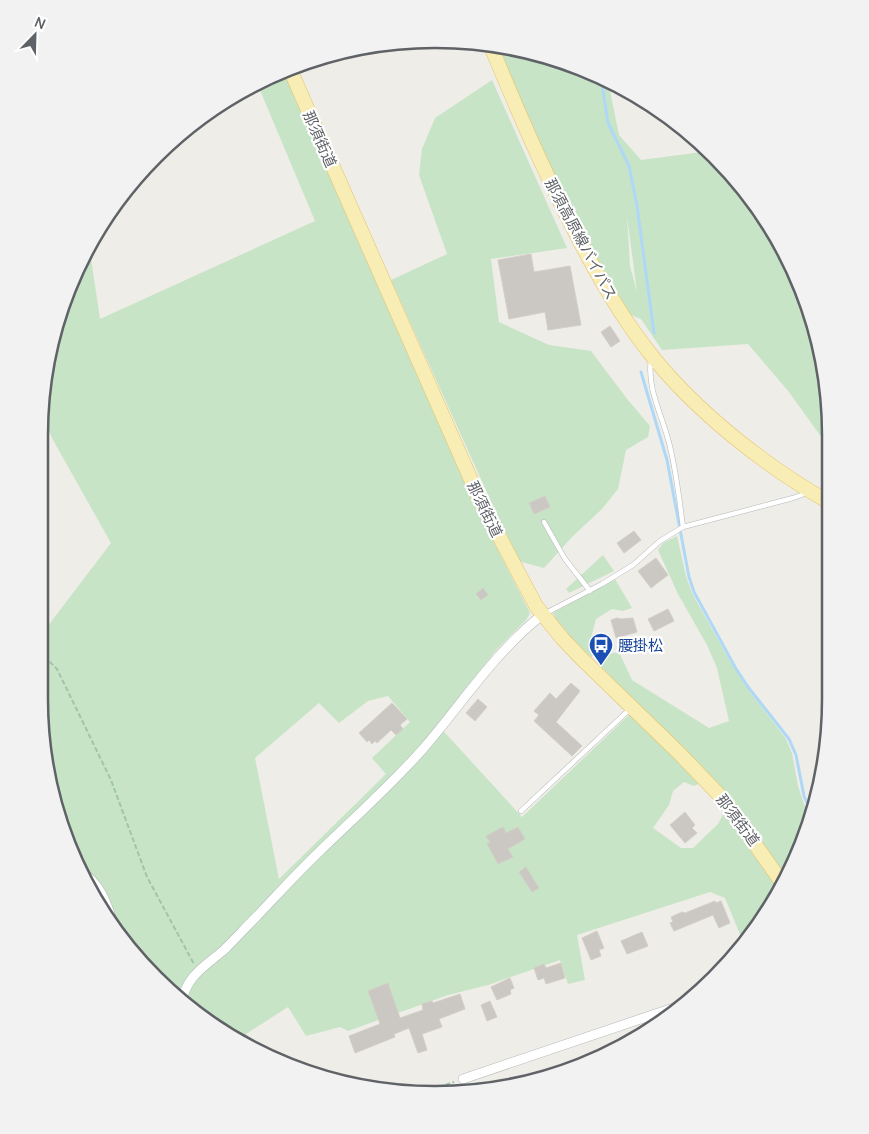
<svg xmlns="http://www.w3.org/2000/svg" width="869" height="1134" font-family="Manrope,'Noto Sans JP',sans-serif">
	<rect width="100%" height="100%" fill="#efede7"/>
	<g fill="#c7e4c6" fill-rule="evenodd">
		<path d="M497 45C531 48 578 65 608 81L619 135 641 160 710 151 714 154 763 214 809 307 827 383V445L789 392 748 344 662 350 641 319 629 314 603 274 562 197ZM627 215V216L637 292 630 266Z"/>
		<path d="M282 69 469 493 530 613 526 620 498 648 437 724 522 817 630 714 700 783 694 786 684 782 673 791 669 805 653 828 681 848H693L718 824 726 809 693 762 598 663 608 654 619 652 632 680 709 728 729 721 717 668 707 645 678 594 658 550 663 543 677 536 686 576 692 593 727 656 747 688 786 739 792 753 798 786 810 822 777 898 744 944 725 898 710 892 577 935 585 980 568 984 560 960 488 985 448 995 348 1031 340 1027 306 1036 288 1007 246 1034 261 1055 173 997 92 898 52 802 39 700V634L41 635 111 543 53 440 40 412 52 332 80 259 89 245 100 319 315 221 257 83ZM388 696 410 722 372 758 386 774 279 879 255 758 319 703 339 723 368 701Z"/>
		<polygon points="492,80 567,248 491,259 499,322 549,345 591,351 628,400 650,426 648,437 626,450 618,489 602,509 572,537 544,568 518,561 391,280 447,254 419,175 422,149 435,118"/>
		<polygon points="603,555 614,571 569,593 566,589"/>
		<path d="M615 579 632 608 623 611 612 609 596 619 591 638 600 652 591 657C578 644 560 630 553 613Z"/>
	</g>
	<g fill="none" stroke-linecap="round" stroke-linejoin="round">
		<g stroke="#afd8f7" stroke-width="3">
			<polyline points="601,77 608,123 629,166 637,206 654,333"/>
			<polyline points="641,372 667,460 689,577 694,592 735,667 748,687 789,739 796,755 804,796 812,814"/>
		</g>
	</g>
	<g fill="#cbc8c4" stroke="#d3cfc6">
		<polygon points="531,254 534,272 570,266 581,325 548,330 545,312 509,319 498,260"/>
		<polygon points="610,326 620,341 611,347 601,332"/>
		<polygon points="545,496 550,507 534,514 529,503"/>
		<polygon points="634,531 641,540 624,553 617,543"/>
		<polygon points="656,558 668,575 651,588 638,571"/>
		<polygon points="483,588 488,595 481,600 476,594"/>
		<polygon points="668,609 674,621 654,631 648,619"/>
		<polygon points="617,618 621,619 633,618 637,632 616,638 611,620"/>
		<polygon points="571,683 580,691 556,722 582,746 572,756 534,721 539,715 534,711 550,693 556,699"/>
		<polygon points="478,699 487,707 475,721 466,713"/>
		<polygon points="392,703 407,719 400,725 403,729 396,735 391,730 377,743 375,741 372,744 369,740 367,742 359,733"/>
		<polygon points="685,812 695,825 692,828 697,833 685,843 670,825"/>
		<polygon points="503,827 506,833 518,827 525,839 508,849 513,857 498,864 487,844 490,842 486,836"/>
		<polygon points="526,867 539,888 532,892 519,872"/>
		<polygon points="715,901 716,903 721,901 730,923 719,928 713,915 674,931 670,923 673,922 671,917 682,912 685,913"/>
		<polygon points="597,931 604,948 599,950 601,956 591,960 582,938"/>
		<polygon points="642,932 648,946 627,954 621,941"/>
		<polygon points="561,963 565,978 546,984 544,978 538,980 534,968 544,964 546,968"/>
		<polygon points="510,978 514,988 510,990 511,994 497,1000 491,987"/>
		<polygon points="388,983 400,1018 423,1010 422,1004 432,1001 433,1003 460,994 465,1009 439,1019 442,1027 422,1034 427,1050 418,1053 409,1028 394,1034 395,1037 355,1053 349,1036 380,1024 368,991"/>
		<polygon points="490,1001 497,1017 487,1021 481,1005"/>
	</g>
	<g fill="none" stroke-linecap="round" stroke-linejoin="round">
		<defs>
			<g id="lane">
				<path d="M651 360C647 388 661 413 668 439 676 467 679 498 683 527"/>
				<polyline points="544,522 565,559 590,591"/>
				<polyline points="546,613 602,584 633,565 660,541 683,527 793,498 807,493"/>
				<polyline points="521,811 630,709"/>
			</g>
			<g id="street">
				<path d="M81 872C99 881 107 904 113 923"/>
				<path d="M182 1003C185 976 207 965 225 949 236 938 246 927 257 916 278 894 298 872 320 851 354 818 390 786 422 750 462 704 494 653 542 615"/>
				<polyline points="463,1079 682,1005"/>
			</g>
			<g id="primary">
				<path d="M490 44C515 105 541 165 571 224 594 270 620 316 652 356 697 412 765 466 827 501"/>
				<polyline points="289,67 480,500 536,606 562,638 580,657 680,754 724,800 783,884"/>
			</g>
		</defs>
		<use href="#lane" stroke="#b4b7ba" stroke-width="5.5"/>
		<use href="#street" stroke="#b4b7ba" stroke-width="10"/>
		<use href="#primary" stroke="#e4c26b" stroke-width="15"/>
		<g stroke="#a0c5ab" stroke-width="2" stroke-dasharray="5 2.5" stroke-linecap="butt">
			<polyline points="39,651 57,669 111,780 147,877 194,964"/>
			<polyline points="245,1041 256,1052"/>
			<polyline points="424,1092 454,1082"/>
		</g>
		<use href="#lane" stroke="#fff" stroke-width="4.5"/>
		<use href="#street" stroke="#fff" stroke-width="9"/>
		<use href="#primary" stroke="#f8edb4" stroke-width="14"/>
	</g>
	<defs>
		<symbol id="bus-pin" viewBox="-11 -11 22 30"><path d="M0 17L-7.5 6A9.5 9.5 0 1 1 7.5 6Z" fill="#1a4fb4" stroke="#fff"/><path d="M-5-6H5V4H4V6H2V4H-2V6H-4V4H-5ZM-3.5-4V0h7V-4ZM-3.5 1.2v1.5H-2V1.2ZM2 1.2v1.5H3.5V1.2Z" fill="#fff"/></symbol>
	</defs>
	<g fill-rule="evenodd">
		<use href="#bus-pin" x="587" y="631" width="28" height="38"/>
	</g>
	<g text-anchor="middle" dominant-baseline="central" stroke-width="4.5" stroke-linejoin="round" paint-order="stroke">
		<g font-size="15" fill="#5f6266" stroke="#fff">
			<text transform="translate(320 139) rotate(66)">那須街道</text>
			<text transform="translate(581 239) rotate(62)">那須高原線バイパス</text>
			<text transform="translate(485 509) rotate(64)">那須街道</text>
			<text transform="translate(738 820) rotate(53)">那須街道</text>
		</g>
		<g font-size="15" fill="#164399" stroke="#fff" text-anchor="start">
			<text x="618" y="645">腰掛松</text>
		</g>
	</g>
	<path d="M0 0H869V1134H0ZM435 48H435A387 387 0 0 1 822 435V699A387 387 0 0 1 435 1086H435A387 387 0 0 1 48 699V435A387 387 0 0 1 435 48Z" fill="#f2f2f3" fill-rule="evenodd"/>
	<path fill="none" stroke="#5f6266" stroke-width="2.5" d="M435 48H435A387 387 0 0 1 822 435V699A387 387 0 0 1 435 1086H435A387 387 0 0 1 48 699V435A387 387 0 0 1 435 48Z"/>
	<g transform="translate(35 35) rotate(23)" stroke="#ffffff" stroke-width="4" paint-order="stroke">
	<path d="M0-4L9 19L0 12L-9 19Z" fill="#5f6266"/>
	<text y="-8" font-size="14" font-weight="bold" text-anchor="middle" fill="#5f6266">N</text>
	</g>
</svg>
